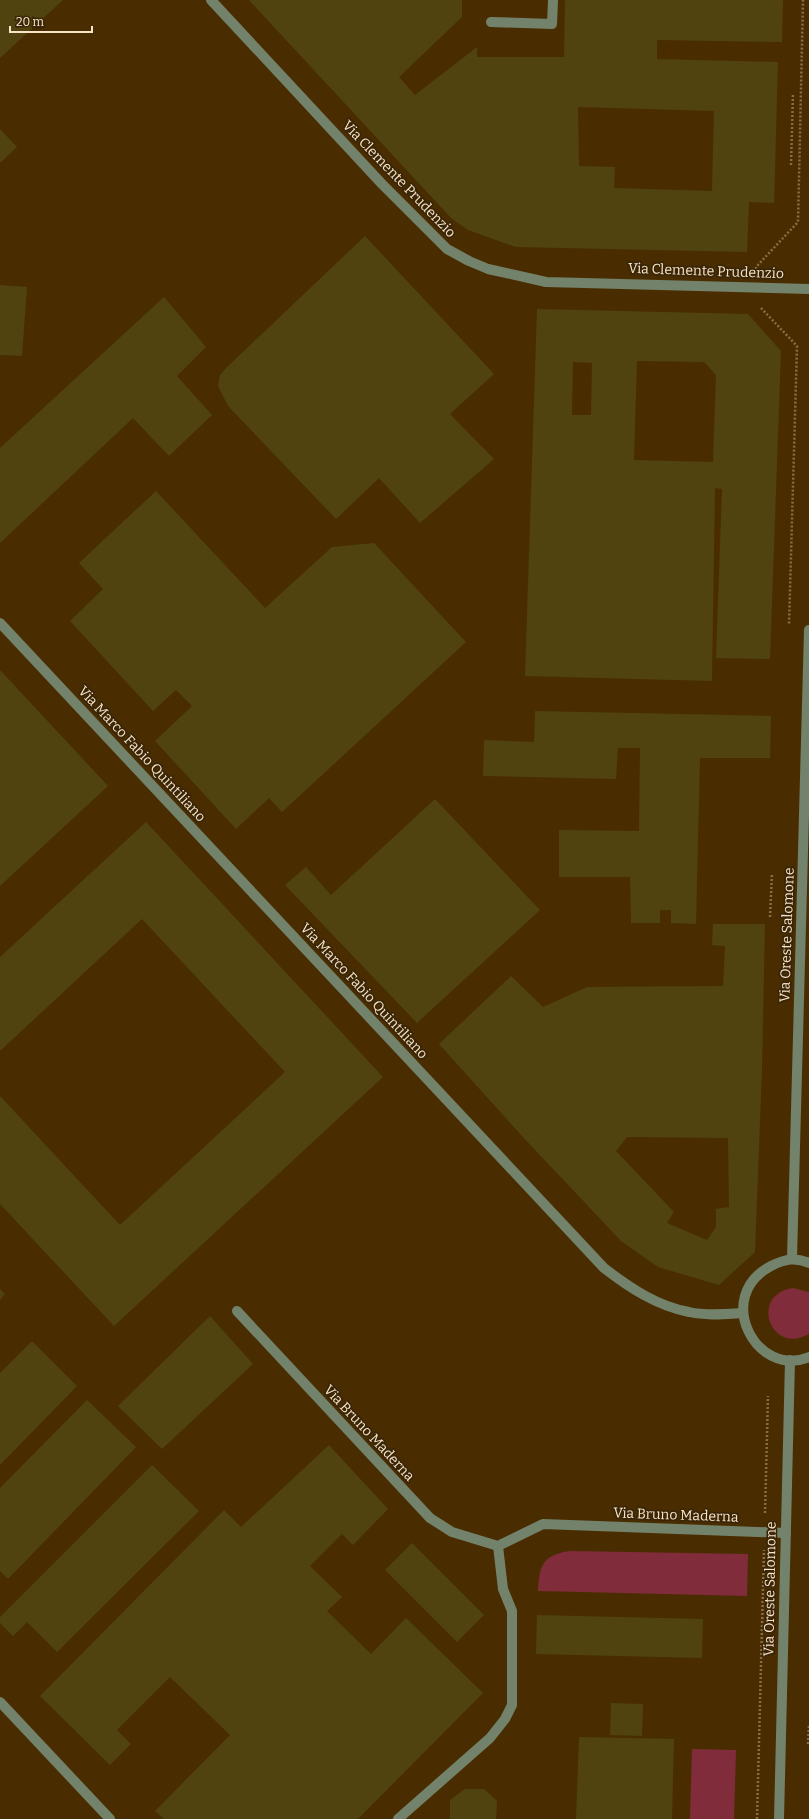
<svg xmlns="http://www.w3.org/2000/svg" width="809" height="1819" font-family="Bitter,serif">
	<rect width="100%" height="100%" fill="#492d00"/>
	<g fill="#812c3a">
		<path d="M793 1288 809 1292V1334C770 1356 749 1294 793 1288Z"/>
		<path d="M570 1551 748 1554 747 1596 538 1591C539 1565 543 1555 570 1551Z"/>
		<polygon points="692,1749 736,1750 734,1819 690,1819"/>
	</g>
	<g fill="#50430f" fill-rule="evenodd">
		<polygon points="0,0 63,0 0,58"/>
		<path d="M249 0H462V17L399 77 415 95 477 47V57H564L565 0H783L782 42 657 40V59L778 62 774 203 749 202 747 252 516 247 468 230 451 218ZM578 107 714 111 712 191 614 188 615 167 579 166Z"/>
		<polygon points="0,129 17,147 0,163"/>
		<polygon points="365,236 494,374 450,414 494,459 420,523 379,478 336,519 228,406 218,386 220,375 226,368"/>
		<polygon points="0,285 27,287 22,356 0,355"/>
		<polygon points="164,297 206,347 177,376 212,415 169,456 133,418 0,543 0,448"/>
		<path d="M537 309 748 314 781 351 770 659 716 658 722 489 715 488 712 681 525 676ZM637 361 704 362 716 375 713 462 634 460ZM573 362 592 363 591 415H572Z"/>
		<polygon points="156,491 265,608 332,547 374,543 466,642 282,812 269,798 236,829 155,741 192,706 176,690 153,711 70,621 103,589 79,563"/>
		<polygon points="0,670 108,786 0,886"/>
		<polygon points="535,711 771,716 770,758 700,758 696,924 671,923 671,910 660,910 660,923 631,923 630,877 559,877 559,830 639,831 640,748 618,748 616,779 483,776 484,740 534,742"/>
		<polygon points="435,799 540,910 417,1023 285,885 306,867 331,895"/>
		<polygon points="146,822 383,1077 114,1326 0,1204 0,1096 120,1225 285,1072 142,919 0,1051 0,957"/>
		<path d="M713 924H765L762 1069 755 1252 719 1285 658 1267 621 1241 521 1135 439 1044 511 976 543 1007 587 987 723 986 725 946 712 945ZM627 1137 728 1138 729 1207 716 1209V1227L707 1240 667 1223 674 1212 616 1151Z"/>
		<polygon points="0,1289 5,1294 0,1300"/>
		<polygon points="210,1316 253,1364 162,1449 118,1406"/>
		<polygon points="32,1341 77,1386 0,1465 0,1373"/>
		<polygon points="87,1400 136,1447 8,1579 0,1571 0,1488"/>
		<polygon points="329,1445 388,1509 353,1545 342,1534 310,1566 342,1597 327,1611 371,1654 406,1618 483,1693 358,1819 164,1819 155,1811 230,1735 170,1677 117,1730 131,1744 110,1765 40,1696 224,1510 241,1527"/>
		<polygon points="152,1465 199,1511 57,1652 27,1622 13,1636 0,1623 0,1617"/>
		<polygon points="412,1543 484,1615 457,1642 385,1570"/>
		<polygon points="537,1615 703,1619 702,1658 536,1654"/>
		<polygon points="611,1703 643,1704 642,1736 610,1735"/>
		<polygon points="579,1737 674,1739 672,1819 576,1819"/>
		<polygon points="465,1789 484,1789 497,1801 496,1819 450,1819 450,1800"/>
	</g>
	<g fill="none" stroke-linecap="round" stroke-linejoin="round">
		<g stroke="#886e48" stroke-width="2.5" stroke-dasharray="2 2" stroke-linecap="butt">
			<polyline points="791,165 793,94"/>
			<polyline points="756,269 756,267 798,222 803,0"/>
			<polyline points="761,308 797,346 789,625"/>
			<polyline points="770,917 772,873"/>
			<polyline points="765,1513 768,1396"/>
			<polyline points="808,1744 809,1725"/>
			<polyline points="757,1819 764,1550"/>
		</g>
		<g stroke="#73826b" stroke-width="10">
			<polyline points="211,0 382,184 447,249 469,261 488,269 546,282 809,289"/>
			<polyline points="491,22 552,24 553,0"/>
			<path d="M0 623 604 1268C630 1288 657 1306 689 1312 706 1316 725 1314 742 1313"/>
			<polyline points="792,1258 809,630"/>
			<path d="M809 1263C795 1257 785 1259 771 1266 713 1296 756 1379 809 1357"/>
			<polyline points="237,1311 430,1518 452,1532 498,1546 543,1524 786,1533"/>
			<polyline points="0,1702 110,1819"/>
			<polyline points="398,1819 490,1738 505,1719 512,1705 512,1611 503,1589 498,1546"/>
			<polyline points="779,1819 790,1360"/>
		</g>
	</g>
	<g text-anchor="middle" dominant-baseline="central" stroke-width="3.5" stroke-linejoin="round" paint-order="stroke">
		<g font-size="14" fill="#f9e4c8" stroke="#392507">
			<text transform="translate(399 179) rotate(46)">Via Clemente Prudenzio</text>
			<text transform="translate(706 271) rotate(2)">Via Clemente Prudenzio</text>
			<text transform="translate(142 754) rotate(47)">Via Marco Fabio Quintiliano</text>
			<text transform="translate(787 935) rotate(-88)">Via Oreste Salomone</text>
			<text transform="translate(364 991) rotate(47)">Via Marco Fabio Quintiliano</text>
			<text transform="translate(369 1433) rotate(47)">Via Bruno Maderna</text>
			<text transform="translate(676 1515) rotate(2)">Via Bruno Maderna</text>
			<text transform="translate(770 1589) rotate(-89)">Via Oreste Salomone</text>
		</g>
	</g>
	<path d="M10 26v6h82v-6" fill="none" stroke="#f9e4c8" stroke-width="2"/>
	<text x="16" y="26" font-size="12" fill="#f9e4c8" stroke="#392507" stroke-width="3" paint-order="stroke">20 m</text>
</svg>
